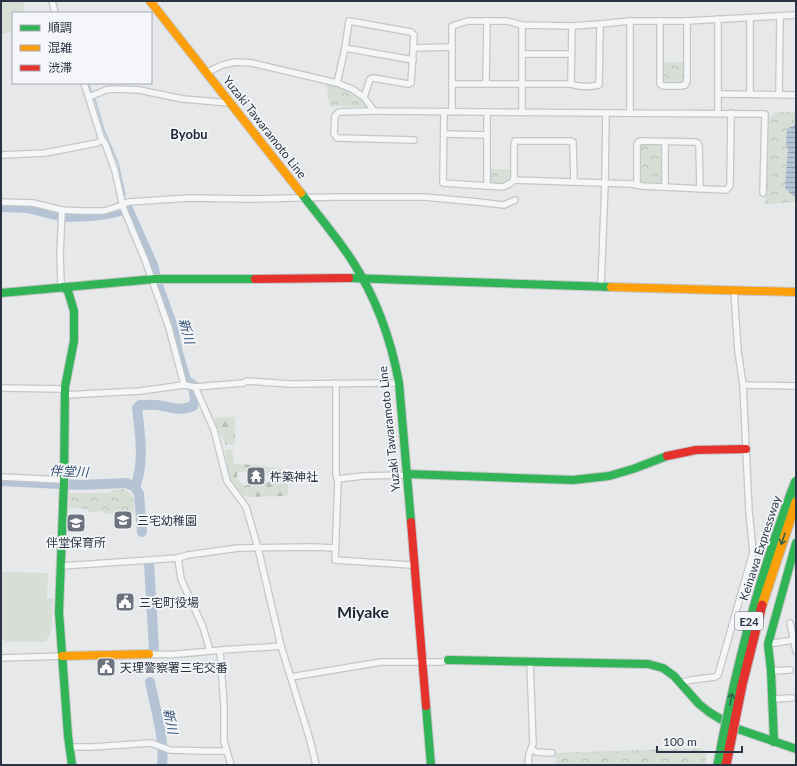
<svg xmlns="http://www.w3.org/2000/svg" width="797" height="766" font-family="Lato,'Noto Sans JP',sans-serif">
	<defs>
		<pattern id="forest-firs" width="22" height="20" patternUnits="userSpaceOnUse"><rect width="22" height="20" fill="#d6ded6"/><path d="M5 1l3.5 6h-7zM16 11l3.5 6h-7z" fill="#b8bfb9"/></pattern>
		<pattern id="park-crowns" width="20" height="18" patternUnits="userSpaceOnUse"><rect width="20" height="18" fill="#d6ded6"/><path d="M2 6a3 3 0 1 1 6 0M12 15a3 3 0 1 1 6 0" fill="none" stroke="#b8bfb9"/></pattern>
		<pattern id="water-rules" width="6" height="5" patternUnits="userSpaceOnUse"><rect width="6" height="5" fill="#b4c4d5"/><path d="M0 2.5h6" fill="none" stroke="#93a0af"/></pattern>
	</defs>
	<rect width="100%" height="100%" fill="#e6e8ea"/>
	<g fill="url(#forest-firs)" fill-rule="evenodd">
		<polygon points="235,417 235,445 226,445 215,423 215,418"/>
		<path d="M232 449 234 463 236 464 258 465 288 471V494L286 496 248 497 242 495 229 479 225 450ZM243 471 269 475 271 476V480L269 482 260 481 245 486C239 482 237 479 237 473Z"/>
	</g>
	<g fill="url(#park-crowns)">
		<polygon points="662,62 684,62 684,81 681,84 663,84 662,81"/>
		<path d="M326 83C341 86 358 92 368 106L367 107 330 106Z"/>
		<polygon points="776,112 796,112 796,202 765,204 767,119"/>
		<polygon points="642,144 661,145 664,147 663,184 641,183 639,181 639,147"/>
		<path d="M489 169H511V179C505 185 501 185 492 185L489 180Z"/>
		<path d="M123 489C136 495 134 501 134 514H104L103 511 88 512V509L69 508V493H111L112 490Z"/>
		<polygon points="701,748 707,752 705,765 556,765 555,753"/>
	</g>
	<g fill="#d6ded6">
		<polygon points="1,1 23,1 25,13 13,13 13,32 2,34"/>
		<polygon points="1,572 48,573 47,598 53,599 51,633 45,642 7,642 1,637"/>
	</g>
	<polygon fill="url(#water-rules)" points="796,124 796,196 793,196 785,188 788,148 786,145 787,129"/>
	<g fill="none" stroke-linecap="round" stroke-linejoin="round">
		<g stroke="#b4c4d5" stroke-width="1.5">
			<polyline points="56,7 58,13"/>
			<polyline points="88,83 92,93"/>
			<polyline points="94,96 104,130 118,163 125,195"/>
			<polyline points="128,206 128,209"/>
		</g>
		<g stroke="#b4c4d5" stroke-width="10">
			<path d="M1 207 27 208 64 217 92 216 112 213 128 209 153 265 159 288 173 327 178 353 186 380 193 385 195 400 193 406C180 411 175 408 162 406 155 404 147 405 140 405L137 408C140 434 145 462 135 487"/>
			<polyline points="1,481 81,485 126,483 135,487"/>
			<polyline points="135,487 139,494 142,532"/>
			<polyline points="149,562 154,650"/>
			<path d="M150 682C155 708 165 738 162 765"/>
		</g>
		<defs>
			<g id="street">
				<polyline points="52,1 55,13"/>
				<polyline points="660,21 660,84 663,86 681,86 685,85 687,81 687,21"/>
				<polyline points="522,25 522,112"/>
				<polyline points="345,48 413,60"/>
				<polyline points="414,48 452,47"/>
				<polyline points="523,54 570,54"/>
				<polyline points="206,73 222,65 236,62 252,63 337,83 352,89 364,97 374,111 606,113 605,183 601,287"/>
				<polyline points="84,83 102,140 105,143 115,171 123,207 145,260 169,328 184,385"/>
				<polyline points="337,83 345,48 349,21 411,32 414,35 411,83 408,84 373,78 370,79 364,97"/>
				<polyline points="486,83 487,21"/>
				<path d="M452 84H571C578 87 591 87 599 85L600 24"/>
				<polyline points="571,84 572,26"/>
				<polyline points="718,94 796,95"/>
				<polyline points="750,94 750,18"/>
				<polyline points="779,94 780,17"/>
				<polyline points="89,97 106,90 114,89 139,90 183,99 230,103"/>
				<polyline points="374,111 339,112 335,116 334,133 337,138 414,140"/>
				<polyline points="444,112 443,183 503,187 511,183 514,180 514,146 515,141 569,141 573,142 574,181"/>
				<polyline points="452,112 452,26 468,21 507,21 522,25 572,26 600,24 630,21 687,21 796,15"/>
				<polyline points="606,113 765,114 763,193"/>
				<polyline points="630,113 630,21"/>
				<polyline points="718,113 718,19"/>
				<polyline points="444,134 487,135"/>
				<polyline points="1,155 45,153 97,143 102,140"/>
				<polyline points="514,180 632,184 642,186 726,190 730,186 731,113"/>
				<polyline points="637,185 637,144 640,141 695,142 698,143 699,146 700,189"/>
				<polyline points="487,186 487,112"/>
				<polyline points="665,187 665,142"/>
				<polyline points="1,202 33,203 62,210 82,211 104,211 120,206 128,202 190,198 249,199 336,197 424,197 478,202 504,205 515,200"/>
				<polyline points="62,210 60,255 61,283 63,287"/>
				<polyline points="336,383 336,475 338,482 335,560 411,565 414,566"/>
				<polyline points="743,385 796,386"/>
				<polyline points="195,387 214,430 227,481 246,507 258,548 281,646 310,740 316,765"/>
				<polyline points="1,388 65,389"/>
				<polyline points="65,395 140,391 184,385 195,387 243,383 247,381 290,384 399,383"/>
				<polyline points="1,477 64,480"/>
				<polyline points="337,479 363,476 404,475 407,474"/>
				<polyline points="178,558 181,579 203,627 210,651"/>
				<polyline points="62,566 178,558 188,555 239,548 313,547 335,548"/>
				<polyline points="790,623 796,651"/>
				<polyline points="768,644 793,640"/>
				<polyline points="220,651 224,705 224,741 231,765"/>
				<path d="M149 654C169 656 190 653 210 651 234 649 258 648 281 646"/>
				<polyline points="1,658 62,656"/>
				<polyline points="771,671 790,670"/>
				<polyline points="291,677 381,662 441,662 448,660"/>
				<polyline points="680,683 691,680 715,677 718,675 753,552 749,511 743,385 738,351 734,291"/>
				<polyline points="773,699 792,698"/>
				<polyline points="70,747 92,747 151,743 170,750 202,751 227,751"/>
				<polyline points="531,749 536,752 552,753"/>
				<polyline points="528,765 529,754 533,744 530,662"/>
			</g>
			<g id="fast">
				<path d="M301 193C318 215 336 236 351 259 376 297 391 339 399 383L411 522"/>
				<polyline points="349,278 611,287"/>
				<polyline points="63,287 68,291 74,311 74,341 65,387 64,480 59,612 68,736 72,765"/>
				<polyline points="1,293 155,279 255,279"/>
				<polyline points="407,474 573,480 609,476 633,469 667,456"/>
				<polyline points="448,660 648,664 663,668 674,676 699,704 709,712 735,728 796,749"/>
				<polyline points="426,706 431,765"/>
				<polyline points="774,742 771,671 768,644 796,543"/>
			</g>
			<g id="slow">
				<polyline points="150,1 301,193"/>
				<polyline points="611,287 796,292"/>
				<polyline points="62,656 149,654"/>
			</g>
			<g id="jam">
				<polyline points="255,279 349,278"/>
				<polyline points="667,456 696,450 746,449"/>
				<polyline points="411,522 426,706"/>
			</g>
		</defs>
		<use href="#street" stroke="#c4c6c8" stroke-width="8"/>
		<use href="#fast" stroke="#c4c6c8" stroke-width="10"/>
		<use href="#slow" stroke="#c4c6c8" stroke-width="10"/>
		<use href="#jam" stroke="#c4c6c8" stroke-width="10"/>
		<use href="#street" stroke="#f5f6f7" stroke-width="5.5"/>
		<use href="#fast" stroke="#30b455" stroke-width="8"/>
		<use href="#slow" stroke="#ff9f0a" stroke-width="8"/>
		<use href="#jam" stroke="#e5322d" stroke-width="8"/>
		<defs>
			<path id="fast-bridge" d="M718 765C736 668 760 573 796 481"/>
			<polyline id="slow-bridge" points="762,605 796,502"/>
			<polyline id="jam-bridge" points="726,765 742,685 762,605"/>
		</defs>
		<use href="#fast-bridge" stroke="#b8bbbf" stroke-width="11" stroke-linecap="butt"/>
		<use href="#slow-bridge" stroke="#b8bbbf" stroke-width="11" stroke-linecap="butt"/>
		<use href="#jam-bridge" stroke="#b8bbbf" stroke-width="11" stroke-linecap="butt"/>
		<use href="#fast-bridge" stroke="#30b455" stroke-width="9"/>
		<use href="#slow-bridge" stroke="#ff9f0a" stroke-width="9"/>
		<use href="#jam-bridge" stroke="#e5322d" stroke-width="9"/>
	</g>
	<defs><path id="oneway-shaft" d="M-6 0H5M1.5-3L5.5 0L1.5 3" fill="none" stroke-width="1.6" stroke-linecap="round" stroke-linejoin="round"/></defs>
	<g stroke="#2d614b">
		<use href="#oneway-shaft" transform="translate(783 539) rotate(109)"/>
		<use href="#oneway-shaft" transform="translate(731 699) rotate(-77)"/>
	</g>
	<defs>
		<symbol id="temple-square" viewBox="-11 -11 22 22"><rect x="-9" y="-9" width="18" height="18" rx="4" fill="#6c737f" stroke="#f4f6f9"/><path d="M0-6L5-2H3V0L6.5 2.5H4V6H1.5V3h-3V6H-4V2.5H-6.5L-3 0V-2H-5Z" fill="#fff"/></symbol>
		<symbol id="school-square" viewBox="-11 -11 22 22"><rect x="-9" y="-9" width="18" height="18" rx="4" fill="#6c737f" stroke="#f4f6f9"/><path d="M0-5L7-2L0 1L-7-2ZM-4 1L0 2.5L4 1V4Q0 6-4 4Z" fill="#fff"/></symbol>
		<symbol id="civic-square" viewBox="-11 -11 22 22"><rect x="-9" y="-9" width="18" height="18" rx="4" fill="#6c737f" stroke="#f4f6f9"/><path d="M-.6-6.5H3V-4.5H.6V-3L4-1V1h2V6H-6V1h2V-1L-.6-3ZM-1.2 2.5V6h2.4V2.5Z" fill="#fff"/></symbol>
	</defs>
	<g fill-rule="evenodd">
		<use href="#temple-square" x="245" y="465" width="22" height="22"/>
		<use href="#school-square" x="112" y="509" width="22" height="22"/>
		<use href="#school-square" x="65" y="512" width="22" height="22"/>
		<use href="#civic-square" x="114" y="591" width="22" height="22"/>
		<use href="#civic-square" x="95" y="656" width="22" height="22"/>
	</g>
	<g text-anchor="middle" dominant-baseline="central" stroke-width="3.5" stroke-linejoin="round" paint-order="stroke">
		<rect fill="#f4f6f9" stroke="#676e7b" stroke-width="1" x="735" y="612" width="28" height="18" rx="3"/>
		<g font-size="11" font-weight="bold" fill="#2b3445">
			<text x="749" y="621">E24</text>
		</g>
		<g font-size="12" fill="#2b3445" stroke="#f4f6f9">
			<text transform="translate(265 127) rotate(52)">Yuzaki Tawaramoto Line</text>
			<text transform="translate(389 429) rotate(-96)">Yuzaki Tawaramoto Line</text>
			<text transform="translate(760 548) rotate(-72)">Keinawa Expressway</text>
		</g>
		<g font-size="12" fill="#2b3445" stroke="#f4f6f9" text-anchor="start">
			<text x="270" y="476">杵築神社</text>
			<text x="137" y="520">三宅幼稚園</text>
			<text x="76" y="542" text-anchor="middle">伴堂保育所</text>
			<text x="139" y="602">三宅町役場</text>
			<text x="120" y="667">天理警察署三宅交番</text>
		</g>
		<g font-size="13" font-weight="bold" fill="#1d2536" stroke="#f4f6f9">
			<text x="189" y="134">Byobu</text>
		</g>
		<g font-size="13" font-style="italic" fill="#34527a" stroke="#f4f6f9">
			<text transform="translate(187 331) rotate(75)">新川</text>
			<text transform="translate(69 471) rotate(2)">伴堂川</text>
			<text transform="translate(171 721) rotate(79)">新川</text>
		</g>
		<g font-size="16" font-weight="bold" fill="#1d2536" stroke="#f4f6f9">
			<text x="363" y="611">Miyake</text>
		</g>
	</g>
	<rect width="797" height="766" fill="none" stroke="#2b3445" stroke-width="4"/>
	<rect x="12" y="12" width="140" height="72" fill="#f4f6f9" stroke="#a4a8b1"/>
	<rect x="20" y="25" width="20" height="6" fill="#30b455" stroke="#a4a8b1"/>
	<text x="48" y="32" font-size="12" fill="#2b3445">順調</text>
	<rect x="20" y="45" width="20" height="6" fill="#ff9f0a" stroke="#a4a8b1"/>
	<text x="48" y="52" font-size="12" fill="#2b3445">混雑</text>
	<rect x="20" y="65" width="20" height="6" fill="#e5322d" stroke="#a4a8b1"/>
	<text x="48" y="72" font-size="12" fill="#2b3445">渋滞</text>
	<path d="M657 746v6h85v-6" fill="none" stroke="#2b3445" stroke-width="2"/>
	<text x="663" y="746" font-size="12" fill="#2b3445" stroke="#f4f6f9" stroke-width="3" paint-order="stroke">100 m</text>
</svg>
